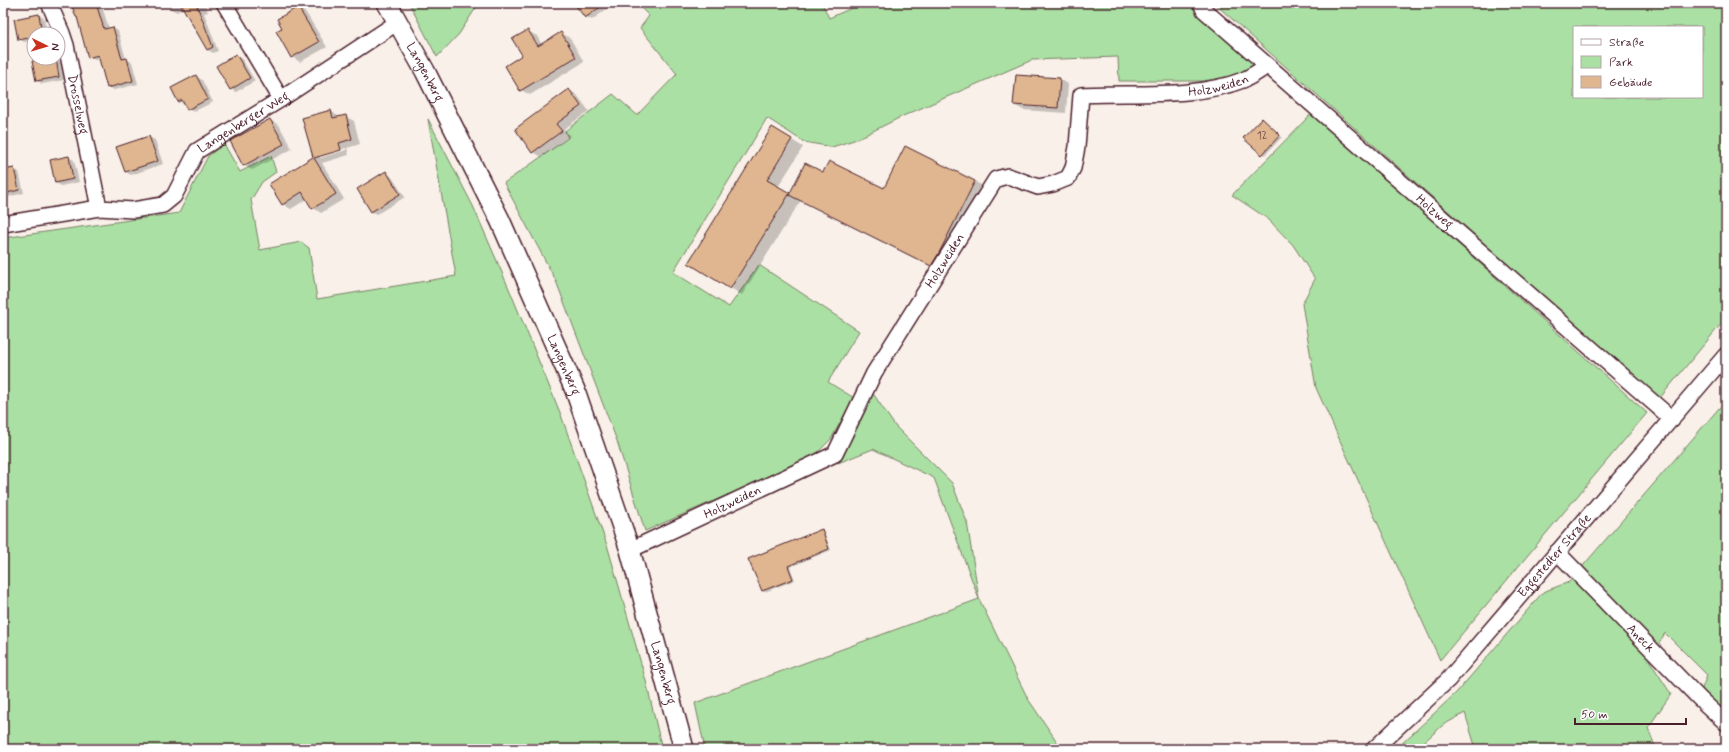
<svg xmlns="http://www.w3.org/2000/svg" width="1729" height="752" font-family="Mynerve,sans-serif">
	<rect width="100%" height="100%" fill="#f9f0e9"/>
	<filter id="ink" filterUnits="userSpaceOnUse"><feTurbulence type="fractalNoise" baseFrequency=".025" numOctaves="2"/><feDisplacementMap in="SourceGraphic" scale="8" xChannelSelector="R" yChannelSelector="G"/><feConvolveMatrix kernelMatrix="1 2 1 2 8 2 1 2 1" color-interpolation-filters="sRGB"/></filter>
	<g filter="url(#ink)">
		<g fill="#aae0a3" stroke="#7a8067" fill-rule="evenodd">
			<polygon points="409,3 479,3 459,34 437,57"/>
			<polygon points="636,3 822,3 829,18 863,3 1190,3 1200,18 1256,66 1232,76 1203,81 1119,81 1118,57 1032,60 903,116 857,139 832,147 804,142 767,118 673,272 729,307 759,265 859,331 828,382 854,398 831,439 812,458 645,531 617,441 556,281 504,183 568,138 565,131 613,94 637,115 677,74 640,28 649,16"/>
			<path d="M1214 3H1726V318L1659 399ZM1574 27H1702V97H1574Z"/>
			<polygon points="1312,113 1647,413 1440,660 1316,388 1302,304 1315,279 1293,245 1268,219 1232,195"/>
			<polygon points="428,119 473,206 510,291 561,415 608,548 646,681 662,749 3,749 3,238 179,213 208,156 224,144 240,172 271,156 276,172 262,182 251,200 260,250 301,242 309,248 317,299 456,276"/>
			<polygon points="872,392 895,426 952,483 967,522 979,599 1028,699 1062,749 705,749 695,703 979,599 934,478 873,449 838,463"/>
			<polygon points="1726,400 1726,715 1701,691 1707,675 1665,633 1649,660 1671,694 1648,728 1656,749 1476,749 1465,713 1443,725 1416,749 1396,749 1457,692 1543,592 1569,582"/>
		</g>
		<g fill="#0003" fill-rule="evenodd">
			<polygon points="3,3 21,3 3,7"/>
			<polygon points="72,3 101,3 109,29 113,28 118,31 126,59 132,62 138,84 114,90 108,87 100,58 95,60 89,57 78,18 77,17"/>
			<polygon points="170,3 205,3 208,12 204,13 218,51 213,53 208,50 184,8 177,12 171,9"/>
			<polygon points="576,3 611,3 612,5 592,20 586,17"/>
			<polygon points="298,8 306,13 327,47 300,62 292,57"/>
			<polygon points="38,15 44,18 47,34 34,34 34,41 24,42 19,39"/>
			<polygon points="528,31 537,36 542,45 561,33 570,38 584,62 530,95 521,90 524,56"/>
			<polygon points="236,56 242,59 255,81 236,92 230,89"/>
			<polygon points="55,58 61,62 64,80 42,84 36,80"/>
			<polygon points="3,73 7,90 3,91"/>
			<polygon points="196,76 202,80 213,102 193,112 179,101"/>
			<polygon points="1060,79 1068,84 1066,113 1023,110 1014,105"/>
			<polygon points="569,90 577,95 589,111 564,129 570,136 542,157 533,152"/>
			<path d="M331 111 340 118 345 116 354 121 360 144 347 148 349 155 322 163 344 199 321 213 313 208 307 199 291 209 282 204 314 157ZM346 148V150L320 158V156Z"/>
			<polygon points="1262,119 1282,137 1265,155 1263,154"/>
			<polygon points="270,120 279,125 292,149 252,170 243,165"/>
			<polygon points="784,135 803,147 778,187 791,195 824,173 885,190 974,181 986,188 942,272 801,200 742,295 689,263"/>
			<polygon points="149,137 155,140 163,164 131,175 126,172 118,148"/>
			<polygon points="68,157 74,160 79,182 61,186 56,183"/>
			<polygon points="14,169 19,172 24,193 8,197 3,194 3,171"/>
			<polygon points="386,172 391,176 405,197 377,214 371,211"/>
			<polygon points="821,530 824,532 831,550 790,567 795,580 765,592 762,591"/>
		</g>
		<g fill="#dfb690" stroke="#4a1f2b">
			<polygon points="71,3 96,3 104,29 113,27 122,59 127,58 133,81 107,88 98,55 88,58 77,17 76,17"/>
			<polygon points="180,3 196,3 213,47 207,50"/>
			<polygon points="574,3 606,3 585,18"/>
			<polygon points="298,7 319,42 291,58 276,31 282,28 277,19"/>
			<polygon points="39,14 42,34 34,34 34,37 18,40 14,19"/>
			<polygon points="528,30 538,46 561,32 576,57 520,91 505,66 522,55 512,39"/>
			<polygon points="236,54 250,78 230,90 216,66"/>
			<polygon points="56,58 59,77 36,81 32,61"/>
			<polygon points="196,75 208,99 187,110 182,100 178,102 171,88"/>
			<polygon points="1016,75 1060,78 1058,108 1013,105"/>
			<polygon points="569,89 581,106 556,124 562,131 532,153 515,129"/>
			<polygon points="331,110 333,118 346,115 352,139 339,143 341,150 314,158 336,194 312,209 302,192 282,205 269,184 313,157 302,118"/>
			<polygon points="1262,118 1280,135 1262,155 1243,138"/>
			<polygon points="270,119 284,144 243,166 230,141"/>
			<polygon points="772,127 792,139 767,180 790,193 730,289 688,263"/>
			<polygon points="149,136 158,161 125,172 116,147"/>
			<polygon points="905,146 975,181 939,253 931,266 789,195 805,163 823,172 829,161 884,188"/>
			<polygon points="69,156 73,179 55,183 50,160"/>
			<polygon points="14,168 19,190 3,194 3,170"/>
			<polygon points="386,171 400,194 371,212 357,189"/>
			<polygon points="822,529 829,549 788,566 793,579 762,591 748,559"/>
		</g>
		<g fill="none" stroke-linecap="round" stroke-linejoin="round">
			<defs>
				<g id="minor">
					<path id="s1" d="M49 3 62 33 66 45 99 208"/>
					<polyline points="224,3 281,99"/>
					<path id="s2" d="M1201 3 1204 10 1672 419"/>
					<path id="s3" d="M3 224 99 208 133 210 163 205 174 196 197 151 281 99 398 22"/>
					<path id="s4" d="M630 550 835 454 874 373 996 179 1008 176 1038 187 1053 184 1068 178 1073 168 1077 147 1081 95C1132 92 1195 99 1243 80 1251 77 1259 71 1267 66"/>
					<path id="s5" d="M1557 552 1700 699 1726 723"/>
					<path id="s6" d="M1374 749 1448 680 1726 355"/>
				</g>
				<g id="major">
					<path id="s7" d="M387 3 425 71 500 220 575 390 630 550 684 749"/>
				</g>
			</defs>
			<use href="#minor" stroke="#4a1f2b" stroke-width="18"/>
			<use href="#major" stroke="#4a1f2b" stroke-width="22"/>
			<use href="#minor" stroke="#fff" stroke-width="15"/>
			<use href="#major" stroke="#fff" stroke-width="19"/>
		</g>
	</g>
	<g text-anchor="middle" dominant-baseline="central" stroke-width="4" stroke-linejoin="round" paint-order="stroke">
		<g font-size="11" fill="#6f4544">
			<text x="1262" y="136">12</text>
		</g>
		<g font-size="13" fill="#4a1f2b" stroke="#fff">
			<text stroke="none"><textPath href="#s7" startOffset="79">Langenberg</textPath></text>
			<text stroke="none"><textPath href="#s4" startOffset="844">Holzweiden</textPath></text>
			<text stroke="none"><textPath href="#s1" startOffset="106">Drosselweg</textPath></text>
			<text stroke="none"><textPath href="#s3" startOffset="281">Langenberger Weg</textPath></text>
			<text stroke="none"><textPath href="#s2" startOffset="314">Holzweg</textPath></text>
			<text stroke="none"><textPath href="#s4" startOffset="449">Holzweiden</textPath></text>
			<text stroke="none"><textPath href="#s7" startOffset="403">Langenberg</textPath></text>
			<text stroke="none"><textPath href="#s4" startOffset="113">Holzweiden</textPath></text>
			<text stroke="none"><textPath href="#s6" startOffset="265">Eggestedter Straße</textPath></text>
			<text stroke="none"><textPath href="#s5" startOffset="120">Aneck</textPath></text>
			<text stroke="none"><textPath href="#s7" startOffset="727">Langenberg</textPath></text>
		</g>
	</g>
	<rect width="1729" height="752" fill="none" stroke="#fff" stroke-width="16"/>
	<rect x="8" y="8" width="1713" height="736" fill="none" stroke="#4a1f2b" stroke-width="1.5" filter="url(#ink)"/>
	<rect x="1573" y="26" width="130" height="72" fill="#ffffff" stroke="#b7a5aa"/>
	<rect x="1581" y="39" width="20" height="6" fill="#ffffff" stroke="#b7a5aa"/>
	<text x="1609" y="46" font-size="12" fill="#4a1f2b">Straße</text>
	<rect x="1581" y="56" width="20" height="12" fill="#aae0a3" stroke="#b7a5aa"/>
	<text x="1609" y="66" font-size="12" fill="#4a1f2b">Park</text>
	<rect x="1581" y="76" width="20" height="12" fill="#dfb690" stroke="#b7a5aa"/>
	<text x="1609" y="86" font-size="12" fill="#4a1f2b">Gebäude</text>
	<g transform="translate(46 46) rotate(95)"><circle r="19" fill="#ffffff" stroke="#b7a5aa"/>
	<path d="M0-3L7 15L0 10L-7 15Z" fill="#c8321e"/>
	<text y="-6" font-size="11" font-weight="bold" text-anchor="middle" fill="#4a1f2b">N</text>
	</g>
	<path d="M1575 718v6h111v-6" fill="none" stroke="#4a1f2b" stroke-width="2"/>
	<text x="1581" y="718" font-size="12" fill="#4a1f2b" stroke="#ffffff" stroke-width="3" paint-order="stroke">50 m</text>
</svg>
